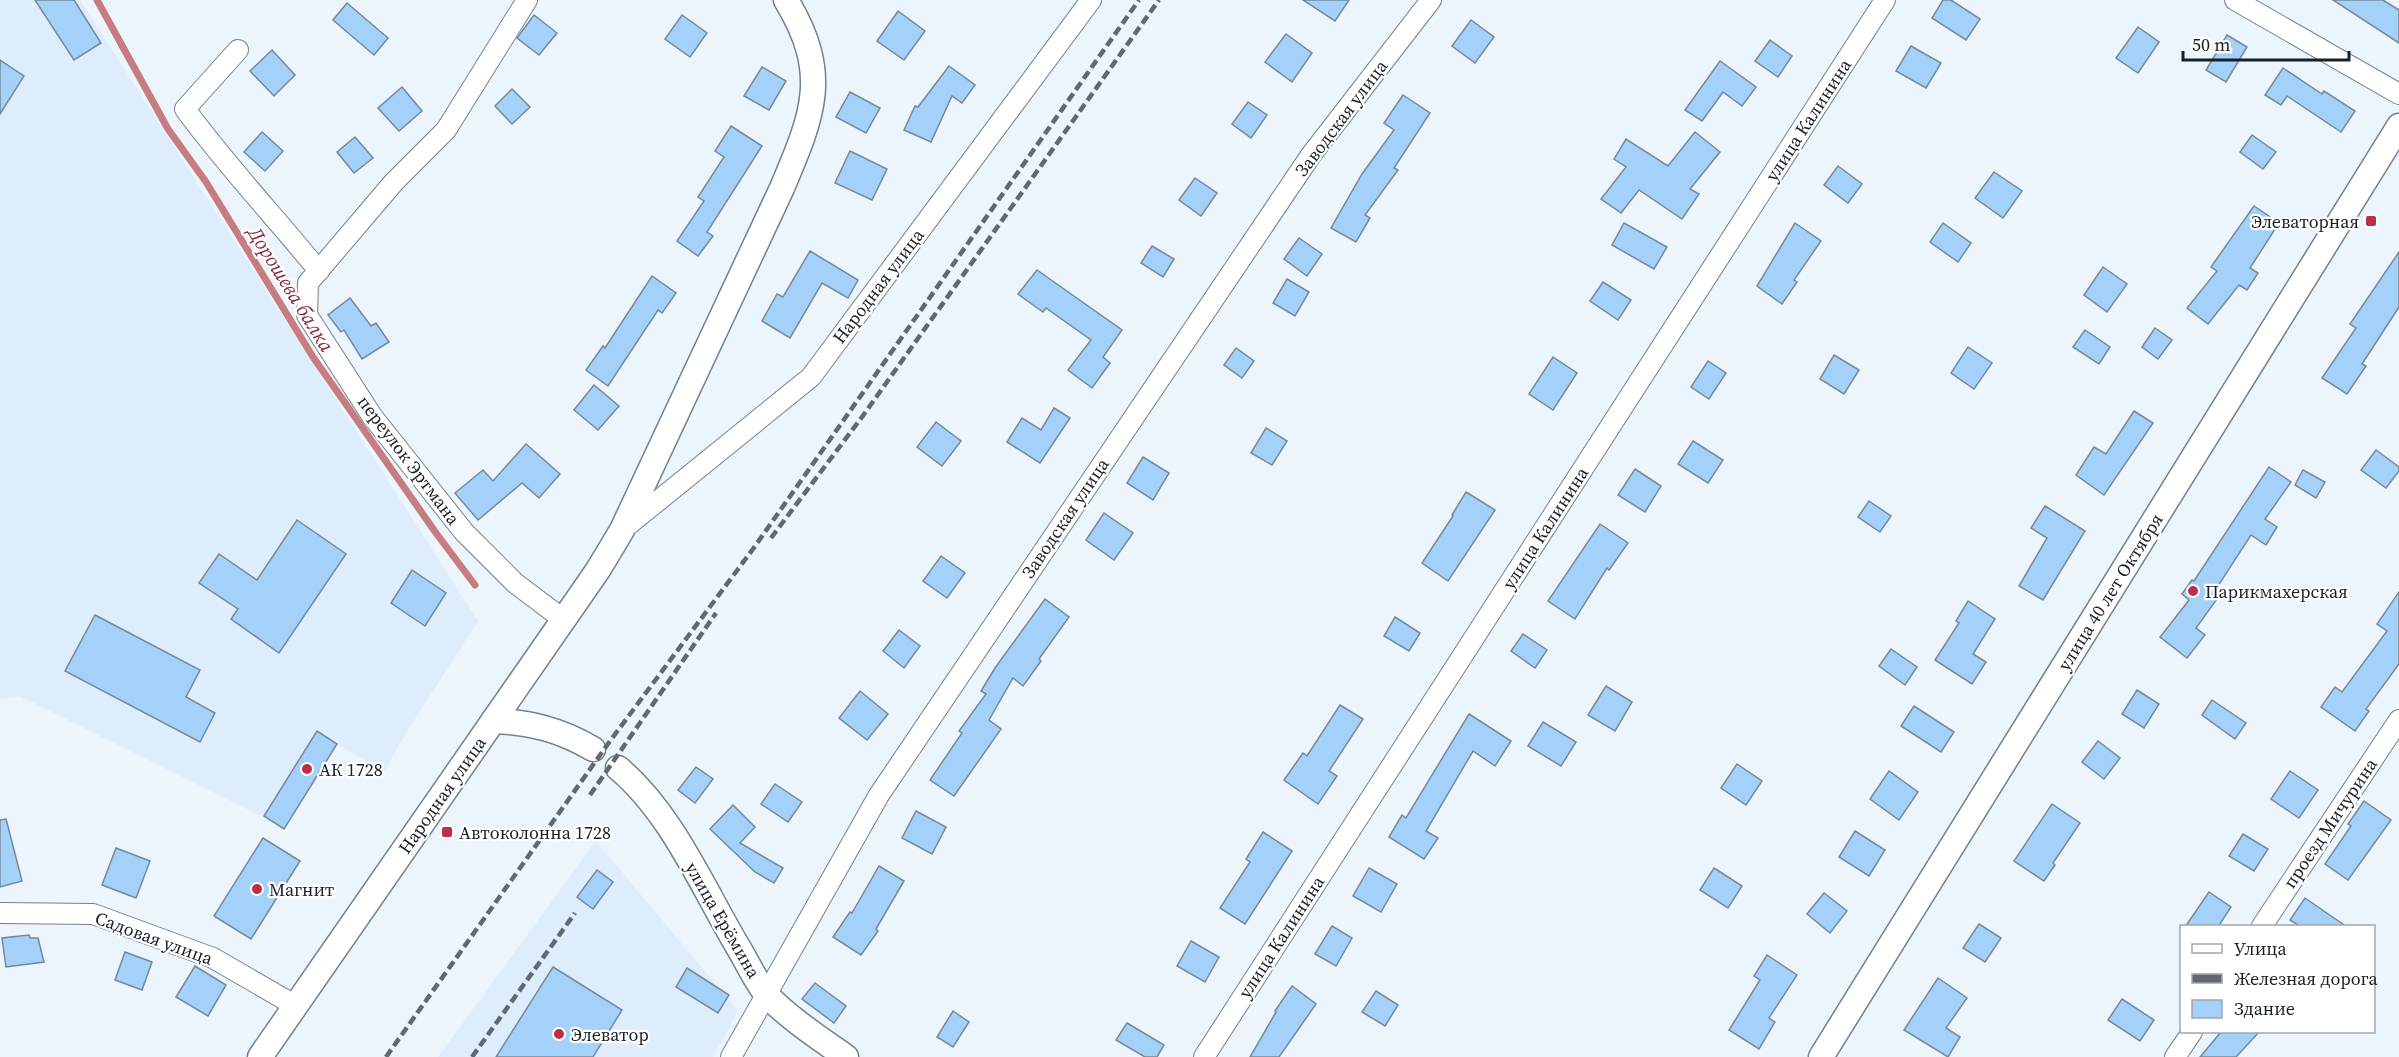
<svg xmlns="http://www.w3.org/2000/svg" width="2399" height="1057" font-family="'Source Serif 4',serif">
	<rect width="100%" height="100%" fill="#ecf4fc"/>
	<g fill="#ddedfc">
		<polygon points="0,0 80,0 478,621 404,736 384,772 317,732 263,817 20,696 0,699"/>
		<polygon points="596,841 738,1011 713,1057 438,1057"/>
	</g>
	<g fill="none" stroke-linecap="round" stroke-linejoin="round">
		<polyline stroke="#c77d80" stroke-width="7" points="97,0 168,129 206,182 313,357 436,533 475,585"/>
	</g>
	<g fill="#a4d1f9" stroke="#76899b" stroke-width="1.5">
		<polygon points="35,0 74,0 101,43 74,60"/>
		<polygon points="1303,0 1349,0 1335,21"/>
		<polygon points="1943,0 1951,0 1980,19 1966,40 1932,18"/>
		<polygon points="2333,0 2383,0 2399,10 2399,43"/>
		<polygon points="347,3 388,38 374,55 333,20"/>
		<polygon points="898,11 925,31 904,60 877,41"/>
		<polygon points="534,15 557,33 539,55 517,38"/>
		<polygon points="682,15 707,33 690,57 665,39"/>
		<polygon points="1471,20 1494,37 1475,63 1452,46"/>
		<polygon points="2138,27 2159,42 2138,73 2116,58"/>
		<polygon points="1286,34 1312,53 1292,82 1265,62"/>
		<polygon points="2227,35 2247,47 2226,82 2206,70"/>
		<polygon points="1770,40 1792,56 1778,77 1755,61"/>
		<polygon points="1911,46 1941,63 1926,88 1896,71"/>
		<polygon points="272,50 295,75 274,96 250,71"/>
		<polygon points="0,60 24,76 0,114"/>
		<polygon points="1720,61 1756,87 1742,106 1723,92 1702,121 1685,110"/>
		<polygon points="949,66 975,85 962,103 952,96 931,142 904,130 915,106 918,107"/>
		<polygon points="762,67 786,81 769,110 744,96"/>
		<polygon points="2283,68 2322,94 2324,91 2355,111 2341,132 2287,96 2281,105 2265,95"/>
		<polygon points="402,87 422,111 399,131 378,108"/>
		<polygon points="512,89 530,107 512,124 495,106"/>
		<polygon points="850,92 880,108 866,133 836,117"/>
		<polygon points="1403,95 1430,113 1394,168 1398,170 1365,215 1370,218 1356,242 1331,228 1362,174 1394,130 1384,123"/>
		<polygon points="1248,102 1267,115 1251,138 1232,124"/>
		<polygon points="731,126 762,146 707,232 713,236 698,256 677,241 704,201 698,197 724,157 715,151"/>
		<polygon points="262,132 283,151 265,171 244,152"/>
		<polygon points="1695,132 1720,152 1690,189 1699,194 1682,219 1639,190 1621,213 1601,199 1626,167 1614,159 1626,139 1668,166"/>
		<polygon points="2252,135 2276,152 2263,169 2240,152"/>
		<polygon points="355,137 373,158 354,173 337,152"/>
		<polygon points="850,151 887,169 872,200 835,183"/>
		<polygon points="1838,166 1862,184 1848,203 1824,185"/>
		<polygon points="1994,172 2022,191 2003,218 1975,198"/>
		<polygon points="1195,178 1217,193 1201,216 1179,200"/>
		<polygon points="2254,206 2279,223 2250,268 2258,273 2247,290 2239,285 2208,324 2187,308 2217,271 2211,267"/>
		<polygon points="1624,223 1667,247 1654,269 1612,245"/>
		<polygon points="1795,223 1821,241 1794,280 1797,282 1782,304 1757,286"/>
		<polygon points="1943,223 1971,243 1958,262 1930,242"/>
		<polygon points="1299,238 1322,254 1307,276 1284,259"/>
		<polygon points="1152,246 1174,259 1163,277 1141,263"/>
		<polygon points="810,251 858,280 848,298 822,283 790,338 762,321 777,294 783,297"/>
		<polygon points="2399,252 2399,307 2362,364 2366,366 2347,394 2322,378 2356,328 2350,324"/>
		<polygon points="2103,267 2127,284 2107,312 2084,295"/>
		<polygon points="1037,270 1122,330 1103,357 1110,363 1092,388 1068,370 1091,340 1046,308 1043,312 1018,294"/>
		<polygon points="652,276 676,293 662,313 658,310 608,386 586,370 603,346 605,348"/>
		<polygon points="1287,279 1309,292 1295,316 1273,303"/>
		<polygon points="1603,282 1631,300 1618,320 1590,301"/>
		<polygon points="350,298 371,326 376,323 389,342 362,359 344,330 341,332 328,315"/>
		<polygon points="2155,328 2172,340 2158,359 2142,347"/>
		<polygon points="2085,330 2110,347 2099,364 2073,347"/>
		<polygon points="1968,347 1992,363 1974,389 1951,373"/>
		<polygon points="1236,348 1254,361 1242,378 1224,365"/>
		<polygon points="1834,355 1859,370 1844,394 1820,379"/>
		<polygon points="1553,357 1577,373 1553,410 1529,394"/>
		<polygon points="1708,361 1726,373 1709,399 1691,387"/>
		<polygon points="594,385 619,406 598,430 574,410"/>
		<polygon points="1054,408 1070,418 1040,463 1007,442 1022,418 1041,430"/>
		<polygon points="2134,411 2153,423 2104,495 2076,475 2094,447 2106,454"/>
		<polygon points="936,422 961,441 942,466 917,447"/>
		<polygon points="1266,428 1287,441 1272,465 1251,453"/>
		<polygon points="1693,441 1723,460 1708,483 1678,464"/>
		<polygon points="526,444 560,474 539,498 522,483 478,520 455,493 483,470 493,481"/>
		<polygon points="2376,450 2399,467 2399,471 2386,488 2361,470"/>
		<polygon points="1143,457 1169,473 1153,500 1127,483"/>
		<polygon points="2269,467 2291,482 2265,519 2277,527 2266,545 2251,535 2212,595 2217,599 2196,628 2205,635 2187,658 2160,637 2189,600 2182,594 2192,580 2194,581"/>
		<polygon points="1635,469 1661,486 1645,512 1618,495"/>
		<polygon points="2303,470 2325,482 2316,498 2295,485"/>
		<polygon points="1466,492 1495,510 1448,581 1422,563 1453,516 1452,515"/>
		<polygon points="1869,501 1891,516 1880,532 1858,517"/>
		<polygon points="2045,506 2085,531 2043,600 2019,586 2047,538 2031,528"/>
		<polygon points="1104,513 1133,533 1114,560 1086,540"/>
		<polygon points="297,520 346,554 279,653 231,619 238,609 199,583 219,554 257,580"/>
		<polygon points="1600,524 1628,543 1609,570 1607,568 1575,619 1548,601"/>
		<polygon points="941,556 965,573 947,598 923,581"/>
		<polygon points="412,570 446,593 425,626 391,603"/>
		<polygon points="2399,592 2399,664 2366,709 2369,711 2355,731 2321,707 2335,687 2342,692 2387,631 2377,624"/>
		<polygon points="1045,599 1069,617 1039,659 1041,661 1023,686 1013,678 989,720 1001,729 954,796 930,780 962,733 959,731 986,694 981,691 995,668"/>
		<polygon points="1968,601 1995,619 1973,654 1986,662 1972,684 1935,660 1959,623 1956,621"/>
		<polygon points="95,615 200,670 186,697 215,713 200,742 65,671"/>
		<polygon points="1395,617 1420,633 1409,651 1384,636"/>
		<polygon points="899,630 920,646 904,668 883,651"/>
		<polygon points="1523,634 1547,650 1535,668 1511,651"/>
		<polygon points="1891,649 1917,667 1905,685 1879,666"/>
		<polygon points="1606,686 1632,702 1615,731 1588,715"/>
		<polygon points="2137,690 2159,704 2144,728 2122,714"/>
		<polygon points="860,691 888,714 867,740 839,718"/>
		<polygon points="2212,700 2246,723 2235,739 2202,715"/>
		<polygon points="1340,705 1363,719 1329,771 1337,776 1318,804 1284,780 1303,753 1307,756"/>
		<polygon points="1914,706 1954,732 1941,752 1901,726"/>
		<polygon points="1469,714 1511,741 1495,766 1473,751 1426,831 1438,838 1424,859 1389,837 1402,815 1406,818"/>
		<polygon points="1543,722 1576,742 1561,766 1528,746"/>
		<polygon points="317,731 337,744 284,829 264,816"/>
		<polygon points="2098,741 2120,758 2104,779 2082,762"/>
		<polygon points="1737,764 1762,781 1746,805 1721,788"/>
		<polygon points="696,767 713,779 695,803 678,790"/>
		<polygon points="1889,771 1918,792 1899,820 1870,799"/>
		<polygon points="2290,771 2318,790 2299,818 2271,799"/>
		<polygon points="775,784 802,802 788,822 761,804"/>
		<polygon points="2364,801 2391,820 2348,880 2325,864 2351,826 2348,824"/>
		<polygon points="2052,804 2080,823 2053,863 2055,865 2044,881 2014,861"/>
		<polygon points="733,805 755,827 740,843 783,868 774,883 755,872 710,829"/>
		<polygon points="916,811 946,827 932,854 902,838"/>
		<polygon points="6,819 22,881 0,887 0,820"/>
		<polygon points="1855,831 1885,850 1869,876 1839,857"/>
		<polygon points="1263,832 1292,851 1245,924 1220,908 1250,862 1246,859"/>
		<polygon points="2243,834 2268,849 2254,871 2229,856"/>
		<polygon points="263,838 300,861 251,939 214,916"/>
		<polygon points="116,848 150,861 136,898 102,885"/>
		<polygon points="879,866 904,881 876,929 878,931 861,955 833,937 850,912 852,913"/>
		<polygon points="1369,868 1397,884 1381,912 1353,896"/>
		<polygon points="1714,868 1742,886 1728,908 1700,890"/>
		<polygon points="597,870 613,882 593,909 577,897"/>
		<polygon points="2209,892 2231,907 2218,927 2185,927"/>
		<polygon points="1824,893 1847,911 1830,933 1807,914"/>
		<polygon points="2305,898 2347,927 2301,927 2290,920"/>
		<polygon points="1979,924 2001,938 1985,962 1963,948"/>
		<polygon points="1332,926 1352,938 1336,966 1315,954"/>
		<polygon points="29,935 30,938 38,938 44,962 6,967 2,938"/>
		<polygon points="1191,941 1219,957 1205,982 1177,966"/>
		<polygon points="125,952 152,962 142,990 115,980"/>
		<polygon points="1767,955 1797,975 1769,1018 1775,1022 1759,1049 1729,1030 1760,980 1754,976"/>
		<polygon points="195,966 226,985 208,1016 176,997"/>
		<polygon points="553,967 622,1010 593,1057 496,1057"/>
		<polygon points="687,968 729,995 718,1013 676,987"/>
		<polygon points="1938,978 1967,998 1946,1028 1960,1037 1948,1057 1904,1030"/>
		<polygon points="815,983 846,1006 834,1023 802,999"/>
		<polygon points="1292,986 1316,1004 1279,1057 1250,1057 1276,1012 1275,1011"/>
		<polygon points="1376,991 1398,1005 1385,1026 1362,1012"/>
		<polygon points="2122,999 2154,1020 2140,1041 2108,1020"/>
		<polygon points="953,1011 969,1022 953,1047 937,1037"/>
		<polygon points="1127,1023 1164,1045 1157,1057 1145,1057 1116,1040"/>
		<polygon points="2221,1032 2259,1032 2236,1057 2200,1057"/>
	</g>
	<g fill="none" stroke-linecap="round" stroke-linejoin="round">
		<defs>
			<g id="minor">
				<polyline points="527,0 446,130 394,182 308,283 307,315 372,416 464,532 515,583 564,620"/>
				<polyline points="2235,0 2399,94"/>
				<path d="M238 50 185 109C226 165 275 217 319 271"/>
				<polyline points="622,530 811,377 1091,0"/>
				<polyline points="0,913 93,914 213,958 296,1006"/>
				<polyline points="2262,926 2399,720"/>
				<polyline points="731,1057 879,795 1311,155 1431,0"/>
				<polyline points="1204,1057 1885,0"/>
				<polyline points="2175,1057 2192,1032"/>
			</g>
			<g id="tertiary">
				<path d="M493 721C530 722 561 730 593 749"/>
				<path d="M618 768C673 814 704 891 741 952 749 966 757 983 767 995 787 1017 822 1040 846 1057"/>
				<path d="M260 1057 598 570 622 530 782 188C813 115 831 74 786 0"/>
				<polyline points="1821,1057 2399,126"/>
			</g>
		</defs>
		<use href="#minor" stroke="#6f8294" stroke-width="22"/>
		<use href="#tertiary" stroke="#6f8294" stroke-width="27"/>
		<use href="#minor" stroke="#fff" stroke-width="20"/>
		<use href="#tertiary" stroke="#fff" stroke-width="24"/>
		<g stroke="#606870" stroke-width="4.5" stroke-dasharray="9 4.5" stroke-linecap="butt">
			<polyline points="771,538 862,417 1159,0"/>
			<polyline points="590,795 716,613"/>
			<polyline points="386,1057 610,741 753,549 1139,0"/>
			<polyline points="472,1057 575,913"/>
		</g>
	</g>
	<g fill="#be2e46" stroke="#fff" stroke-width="2">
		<rect x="2365" y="215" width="12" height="12" rx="3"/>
		<circle cx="2193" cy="591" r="6"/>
		<circle cx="307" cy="769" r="6"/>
		<rect x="441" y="826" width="12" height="12" rx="3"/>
		<circle cx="257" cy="889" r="6"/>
		<circle cx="559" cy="1034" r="6"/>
	</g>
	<g text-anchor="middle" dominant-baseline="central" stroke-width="4.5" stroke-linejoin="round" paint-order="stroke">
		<g font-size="18" fill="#182027" stroke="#fff">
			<text transform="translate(1341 118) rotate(-53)">Заводская улица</text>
			<text transform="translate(1808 120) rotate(-57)">улица Калинина</text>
			<text transform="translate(878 286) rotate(-53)">Народная улица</text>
			<text transform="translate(409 460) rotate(53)">переулок Эртмана</text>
			<text transform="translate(1065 518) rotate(-56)">Заводская улица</text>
			<text transform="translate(1545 528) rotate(-57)">улица Калинина</text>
			<text transform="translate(2110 592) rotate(-58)">улица 40 лет Октября</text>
			<text transform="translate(442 795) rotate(-55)">Народная улица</text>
			<text transform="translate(2330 823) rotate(-56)">проезд Мичурина</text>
			<text transform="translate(723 920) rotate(60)">улица Ерёмина</text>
			<text transform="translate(1281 937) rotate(-57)">улица Калинина</text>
			<text transform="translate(154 938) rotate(20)">Садовая улица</text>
		</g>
		<g font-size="18" fill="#182027" stroke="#fff" text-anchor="start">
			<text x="2359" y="221" text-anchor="end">Элеваторная</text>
			<text x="2205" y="591">Парикмахерская</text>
			<text x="319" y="769">АК 1728</text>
			<text x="459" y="832">Автоколонна 1728</text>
			<text x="269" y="889">Магнит</text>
			<text x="571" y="1034">Элеватор</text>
		</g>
		<g font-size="20" font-style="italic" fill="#842b36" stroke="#fff">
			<text transform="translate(291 289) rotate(58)">Дорошева балка</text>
		</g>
	</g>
	<rect x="2180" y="925" width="195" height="108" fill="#ffffff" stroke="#a3a6a9" stroke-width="1.5"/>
	<rect x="2192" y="944" width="30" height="9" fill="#ffffff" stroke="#a3a6a9" stroke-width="1.5"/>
	<text x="2234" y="955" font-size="18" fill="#182027">Улица</text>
	<rect x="2192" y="974" width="30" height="9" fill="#606870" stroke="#a3a6a9" stroke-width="1.5"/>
	<text x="2234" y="985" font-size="18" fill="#182027">Железная дорога</text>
	<rect x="2192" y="1000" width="30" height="18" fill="#a4d1f9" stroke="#a3a6a9" stroke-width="1.5"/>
	<text x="2234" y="1015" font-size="18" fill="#182027">Здание</text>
	<path d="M2183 51v9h166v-9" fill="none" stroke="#182027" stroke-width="3"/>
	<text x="2192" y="51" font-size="18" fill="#182027" stroke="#ffffff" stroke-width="4.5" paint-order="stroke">50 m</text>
</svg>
